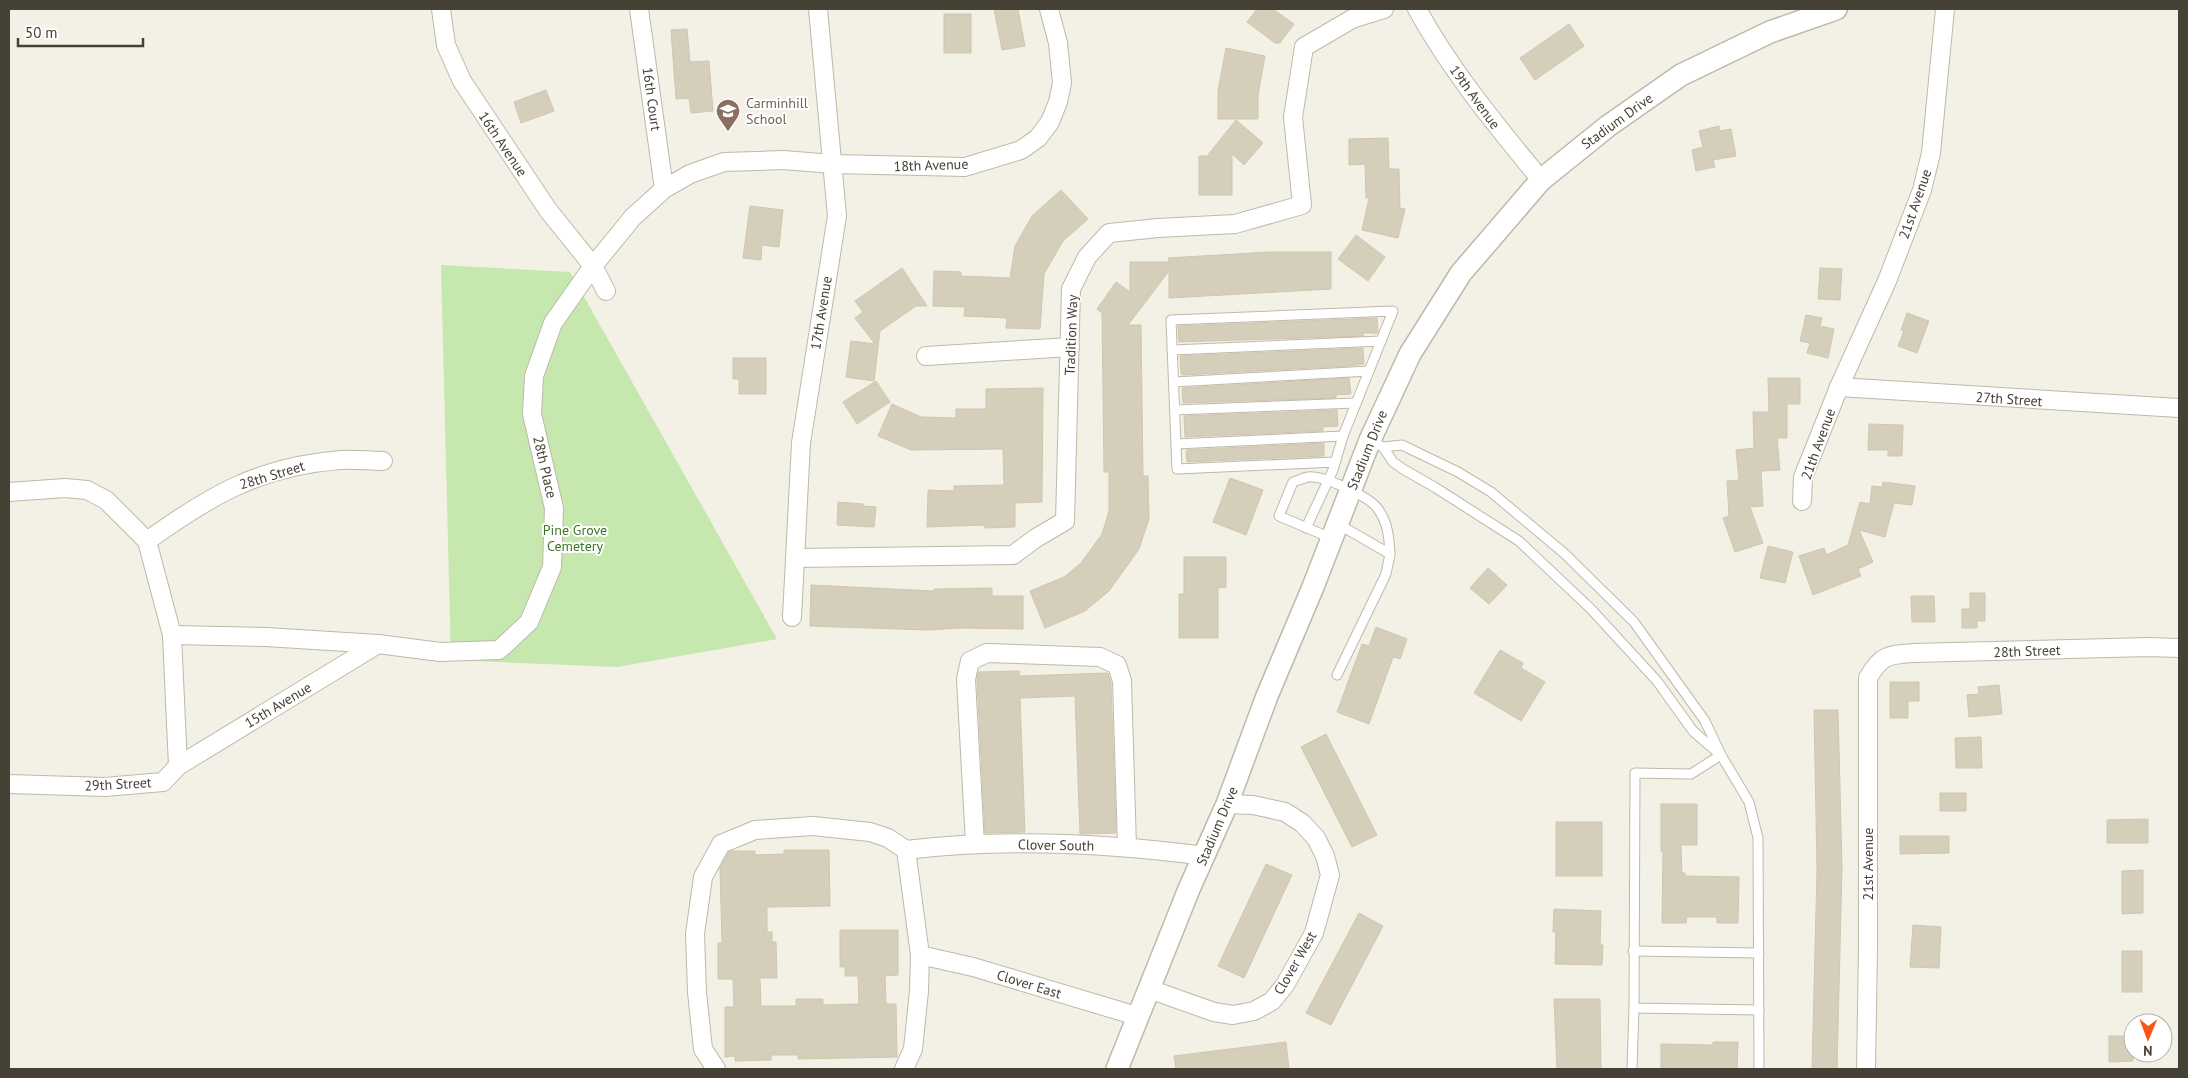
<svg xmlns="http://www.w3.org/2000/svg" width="2188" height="1078" font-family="'PT Sans',sans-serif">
	<rect width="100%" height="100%" fill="#f3f0e5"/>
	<polygon fill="#c6e7ae" points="441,265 570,272 777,639 617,667 451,660"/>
	<g fill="#d4cebb" stroke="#cfc7ae">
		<polygon points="994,9 1018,9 1025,46 1002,50"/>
		<polygon points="1257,9 1273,9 1294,24 1280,43 1275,43 1247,22"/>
		<rect x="944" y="14" width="27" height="39"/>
		<polygon points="1569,24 1584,46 1535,80 1520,58"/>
		<polygon points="687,29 690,62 709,61 713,111 691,113 689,98 676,99 671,30"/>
		<polygon points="1226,48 1265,56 1258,95 1258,119 1218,119 1218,91"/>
		<polygon points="546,90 554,111 521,123 514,102"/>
		<polygon points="1236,120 1263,143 1244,165 1232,154 1232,195 1199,195 1199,156 1207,156"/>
		<polygon points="1719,126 1720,131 1731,129 1736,156 1713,160 1715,167 1696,171 1692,150 1703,147 1699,131"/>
		<polygon points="1388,138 1389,169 1399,169 1400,208 1405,209 1398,238 1362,230 1369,198 1366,198 1365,164 1349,165 1349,139"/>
		<polygon points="1061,190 1088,219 1063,241 1044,274 1040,329 1006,328 1007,318 964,316 965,307 933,306 934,271 961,272 961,276 1010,278 1015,246 1032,216"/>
		<polygon points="750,206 783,210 779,247 762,245 761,260 743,258"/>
		<polygon points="1356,235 1385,257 1368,281 1338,259"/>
		<polygon points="1269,252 1331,252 1331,289 1169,298 1169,271 1128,325 1141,325 1143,476 1148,476 1149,519 1139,549 1109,591 1085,611 1045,628 1030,591 1064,577 1081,563 1102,534 1109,511 1109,472 1104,472 1102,313 1097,309 1116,282 1130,292 1130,262 1169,262 1168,258"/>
		<polygon points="902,268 927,306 916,306 880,331 874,381 846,377 851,341 875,344 855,318 863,312 855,301"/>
		<polygon points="1820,268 1842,269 1840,300 1818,299"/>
		<polygon points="1907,313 1929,321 1917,353 1898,346 1904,331 1901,330"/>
		<polygon points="1806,315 1822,318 1820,326 1834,329 1828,358 1807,353 1810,343 1800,341"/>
		<polygon points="1377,318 1378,333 1363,333 1363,336 1179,342 1178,326"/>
		<polygon points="1363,348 1364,364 1349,366 1182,375 1181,373 1180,356"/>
		<polygon points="733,358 766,358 766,394 739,394 739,379 733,379"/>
		<polygon points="1349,378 1351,394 1336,395 1336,398 1183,403 1182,388"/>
		<polygon points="1768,378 1800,378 1800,404 1787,404 1787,438 1777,438 1780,470 1761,471 1763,506 1750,507 1763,543 1735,552 1723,518 1729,516 1727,481 1739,480 1736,450 1754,448 1753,412 1769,412"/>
		<polygon points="876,381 890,402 857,424 843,402"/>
		<polygon points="1043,388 1042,502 1015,503 1015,527 985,528 985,525 927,527 928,490 954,491 954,486 1004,485 1003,449 911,450 878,436 892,404 921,417 956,418 956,409 986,409 986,389"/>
		<polygon points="1337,410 1338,426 1323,427 1323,431 1185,437 1184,416"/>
		<polygon points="1869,424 1903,425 1902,456 1888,456 1888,450 1868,450"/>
		<polygon points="1324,443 1324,456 1187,462 1186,450"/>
		<polygon points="1230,478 1263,490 1246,535 1213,522"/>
		<polygon points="1883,482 1915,486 1912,505 1894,503 1885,537 1859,530 1873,562 1858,569 1861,576 1813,595 1799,556 1824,548 1826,555 1848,545 1860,502 1870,504 1872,486 1882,487"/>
		<polygon points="838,502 863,504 863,506 876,507 874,527 837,525"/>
		<polygon points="1768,546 1793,552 1785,583 1760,578"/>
		<polygon points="1184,557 1226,557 1226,587 1218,588 1218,638 1179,638 1179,594 1184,594"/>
		<polygon points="1488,568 1507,585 1489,604 1470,588"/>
		<polygon points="811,585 934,591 934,589 992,588 992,596 1023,596 1023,629 960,628 927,630 810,626"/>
		<polygon points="1970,593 1985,593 1985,621 1977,621 1977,628 1962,628 1962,609 1970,609"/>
		<polygon points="1911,596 1934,596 1935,622 1912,622"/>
		<polygon points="1376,627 1407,639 1400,659 1393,657 1369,724 1337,712 1362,644 1369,646"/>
		<polygon points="1500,650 1523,663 1521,668 1545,682 1521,721 1474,693"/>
		<polygon points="1019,671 1020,676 1108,673 1111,683 1116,833 1080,834 1075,696 1020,698 1025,832 985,833 977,680 978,672"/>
		<polygon points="1890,682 1919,682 1919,701 1908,701 1908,718 1890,718"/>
		<polygon points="1999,685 2002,714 1969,717 1967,695 1979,694 1978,687"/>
		<polygon points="1814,710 1838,710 1842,867 1837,1069 1812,1069 1817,870"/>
		<polygon points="1326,734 1377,835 1352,847 1301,747"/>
		<polygon points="1981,737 1982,768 1956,768 1955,738"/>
		<rect x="1940" y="793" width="26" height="18"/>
		<polygon points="1661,804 1697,804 1697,845 1681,845 1682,873 1685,873 1685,876 1739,877 1738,923 1717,923 1717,917 1687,917 1686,923 1662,923 1663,851 1661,851"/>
		<polygon points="2148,819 2148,843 2107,843 2107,820"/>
		<rect x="1556" y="822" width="46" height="54"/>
		<polygon points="1900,836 1949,836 1949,853 1900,854"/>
		<polygon points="784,850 829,850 830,906 767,907 767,932 772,932 772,942 776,942 777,978 760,978 761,1006 796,1006 796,999 823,999 823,1005 859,1004 858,976 845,976 845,967 840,967 840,930 898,930 898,975 885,976 886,1004 896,1004 897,1057 798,1059 798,1055 771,1055 771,1060 735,1061 735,1056 725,1057 725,1007 734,1007 733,979 718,979 718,943 722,943 720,868 729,852 731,851 755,851 755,855 784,854"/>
		<polygon points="1266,864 1292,875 1244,978 1218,966"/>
		<polygon points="2143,870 2143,913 2122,914 2122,871"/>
		<polygon points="1554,909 1601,911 1600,945 1603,945 1602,965 1555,964 1556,932 1553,932"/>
		<polygon points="1359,913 1383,926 1331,1025 1306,1013"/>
		<polygon points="1913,925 1941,927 1939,968 1910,967"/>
		<rect x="2122" y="951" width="20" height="41"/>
		<polygon points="1554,999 1600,999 1601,1069 1557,1069"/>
		<polygon points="2109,1036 2133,1036 2133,1061 2109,1062"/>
		<polygon points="1286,1042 1289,1069 1176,1069 1174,1056"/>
		<polygon points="1713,1042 1738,1042 1737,1069 1661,1069 1661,1044 1713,1045"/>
	</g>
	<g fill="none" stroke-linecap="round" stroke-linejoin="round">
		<defs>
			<g id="service">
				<polyline points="1172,350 1381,341"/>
				<polyline points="1174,382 1369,371"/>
				<polyline points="1175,410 1356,403"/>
				<polyline points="1176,444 1343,436"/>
				<polyline points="1379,445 1383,447 1393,462 1403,469 1436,488 1519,541 1591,609 1657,681 1693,731 1717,752"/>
				<polyline points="1383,447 1402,445 1458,472 1491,492 1565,554 1634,622 1705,721 1721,755 1749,802 1758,838 1759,1069"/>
				<polyline points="1306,528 1333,470 1343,436 1393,311 1171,320 1177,469 1335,462"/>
				<path d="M1331 538 1279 516 1293 482C1297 481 1303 478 1308 477 1323 475 1370 497 1378 509 1388 523 1389 537 1390 554"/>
				<polyline points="1337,675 1386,574 1390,554 1338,524"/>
				<polyline points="1721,755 1691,774 1635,773 1634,1008 1759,1010"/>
				<polyline points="1633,951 1759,953"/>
				<polyline points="1632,1069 1634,1008"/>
			</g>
			<g id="minor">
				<polyline points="441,9 446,45 462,81 548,210 593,266 606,291"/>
				<polyline points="639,9 664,189"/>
				<path d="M1417 9C1451 71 1496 125 1541 180"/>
				<polyline points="926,356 1070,347"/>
				<polyline points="1839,387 2179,408"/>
				<polyline points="9,492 65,488 87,490 106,500 147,541 172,635 178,766 163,782 105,787 9,784"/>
				<polyline points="1802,501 1803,477 1839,387 1887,281 1922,190 1931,153 1945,9"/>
				<path d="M147 541C211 495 260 466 341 460 354 459 369 461 383 461"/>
				<polyline points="795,558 1013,555 1036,538 1065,521 1071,289 1087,257 1109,233 1158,228 1235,224 1302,205 1293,117 1304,47 1352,19 1384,9"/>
				<polyline points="792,617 801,443 837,216 818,9"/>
				<polyline points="172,635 266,637 378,644 440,652 499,650 529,622 552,567 554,508 532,414 534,376 553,323 593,266 633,217 664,189 690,174 724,162 783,160 833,164 965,167 1021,150 1038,138 1050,122 1058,102 1062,83 1058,43 1049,9"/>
				<polyline points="178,766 378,644"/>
				<polyline points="975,844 966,679 970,661 987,653 1100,657 1117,665 1122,681 1127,847"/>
				<path d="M906 850C1005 838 1106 843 1205 856"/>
				<polyline points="920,955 973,967 1137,1016"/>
				<polyline points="1149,989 1214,1012 1233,1015 1254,1011 1272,1001 1285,985 1314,933 1330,875 1325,856 1316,838 1302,823 1285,812 1253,805 1227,804"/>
				<polyline points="716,1069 703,1049 697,992 695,934 703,877 721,844 755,830 813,826 870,832 888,838 906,850 920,955 919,991 913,1049 904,1069"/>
				<path d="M1866 1069 1868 948V678C1881 655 1888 655 1913 653L2148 647 2179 648"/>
			</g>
			<polyline id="tertiary" points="1117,1069 1189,889 1227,804 1267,696 1313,587 1370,440 1410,354 1461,273 1541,180 1608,126 1681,75 1770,32 1836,9"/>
		</defs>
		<use href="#service" stroke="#beb9a8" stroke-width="11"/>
		<use href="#minor" stroke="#beb9a8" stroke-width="20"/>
		<use href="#tertiary" stroke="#beb9a8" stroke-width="24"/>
		<use href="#service" stroke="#fff" stroke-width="9"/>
		<use href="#minor" stroke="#fff" stroke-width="18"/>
		<use href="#tertiary" stroke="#fff" stroke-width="21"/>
	</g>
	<defs>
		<symbol id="school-pin" viewBox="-11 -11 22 30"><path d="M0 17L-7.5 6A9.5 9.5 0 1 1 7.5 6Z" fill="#8d6e63" stroke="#fff"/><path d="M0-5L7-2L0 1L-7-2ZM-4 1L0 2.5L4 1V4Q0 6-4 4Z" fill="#fff"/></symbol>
	</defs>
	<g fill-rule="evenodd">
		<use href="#school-pin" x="714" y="97" width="28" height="38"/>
	</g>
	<g text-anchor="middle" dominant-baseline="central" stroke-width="4" stroke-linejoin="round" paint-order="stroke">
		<g font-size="14" fill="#454135" stroke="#fff">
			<text transform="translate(1475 97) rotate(54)">19th Avenue</text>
			<text transform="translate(652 99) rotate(82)">16th Court</text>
			<text transform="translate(1617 121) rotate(-36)">Stadium Drive</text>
			<text transform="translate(503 144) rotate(56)">16th Avenue</text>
			<text transform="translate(931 165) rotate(-2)">18th Avenue</text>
			<text transform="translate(1915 204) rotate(-71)">21st Avenue</text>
			<text transform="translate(821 313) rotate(-81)">17th Avenue</text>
			<text transform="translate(1071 335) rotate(-88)">Tradition Way</text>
			<text transform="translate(2009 399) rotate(4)">27th Street</text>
			<text transform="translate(1818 444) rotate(-70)">21th Avenue</text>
			<text transform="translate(1367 450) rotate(-68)">Stadium Drive</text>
			<text transform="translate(545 467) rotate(77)">28th Place</text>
			<text transform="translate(272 475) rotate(-17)">28th Street</text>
			<text transform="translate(2027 651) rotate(-2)">28th Street</text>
			<text transform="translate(278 705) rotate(-31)">15th Avenue</text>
			<text transform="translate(118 784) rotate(-3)">29th Street</text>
			<text transform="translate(1217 826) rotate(-67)">Stadium Drive</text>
			<text transform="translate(1056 845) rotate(1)">Clover South</text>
			<text transform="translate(1868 864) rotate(-90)">21st Avenue</text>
			<text transform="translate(1295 963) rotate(-60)">Clover West</text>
			<text transform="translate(1029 984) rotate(17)">Clover East</text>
		</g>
		<g font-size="14" fill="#785e54" stroke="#fff" text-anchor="start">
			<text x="746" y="103">Carminhill<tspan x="746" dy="16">School</tspan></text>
		</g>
		<g font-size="14" fill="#3c7728" stroke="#fff">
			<text x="575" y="530">Pine Grove<tspan x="575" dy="16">Cemetery</tspan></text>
		</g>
	</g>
	<rect width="2188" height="1078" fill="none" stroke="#454135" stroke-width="20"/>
	<g transform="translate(2148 1038) rotate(181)"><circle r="24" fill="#ffffff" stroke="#b5b3ae"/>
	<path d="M0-4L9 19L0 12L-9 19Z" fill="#fa5515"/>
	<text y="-8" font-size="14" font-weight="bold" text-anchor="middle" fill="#454135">N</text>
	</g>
	<path d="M18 38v8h125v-8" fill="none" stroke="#454135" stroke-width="2.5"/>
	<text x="25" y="38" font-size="15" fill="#454135" stroke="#ffffff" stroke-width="4" paint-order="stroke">50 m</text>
</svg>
